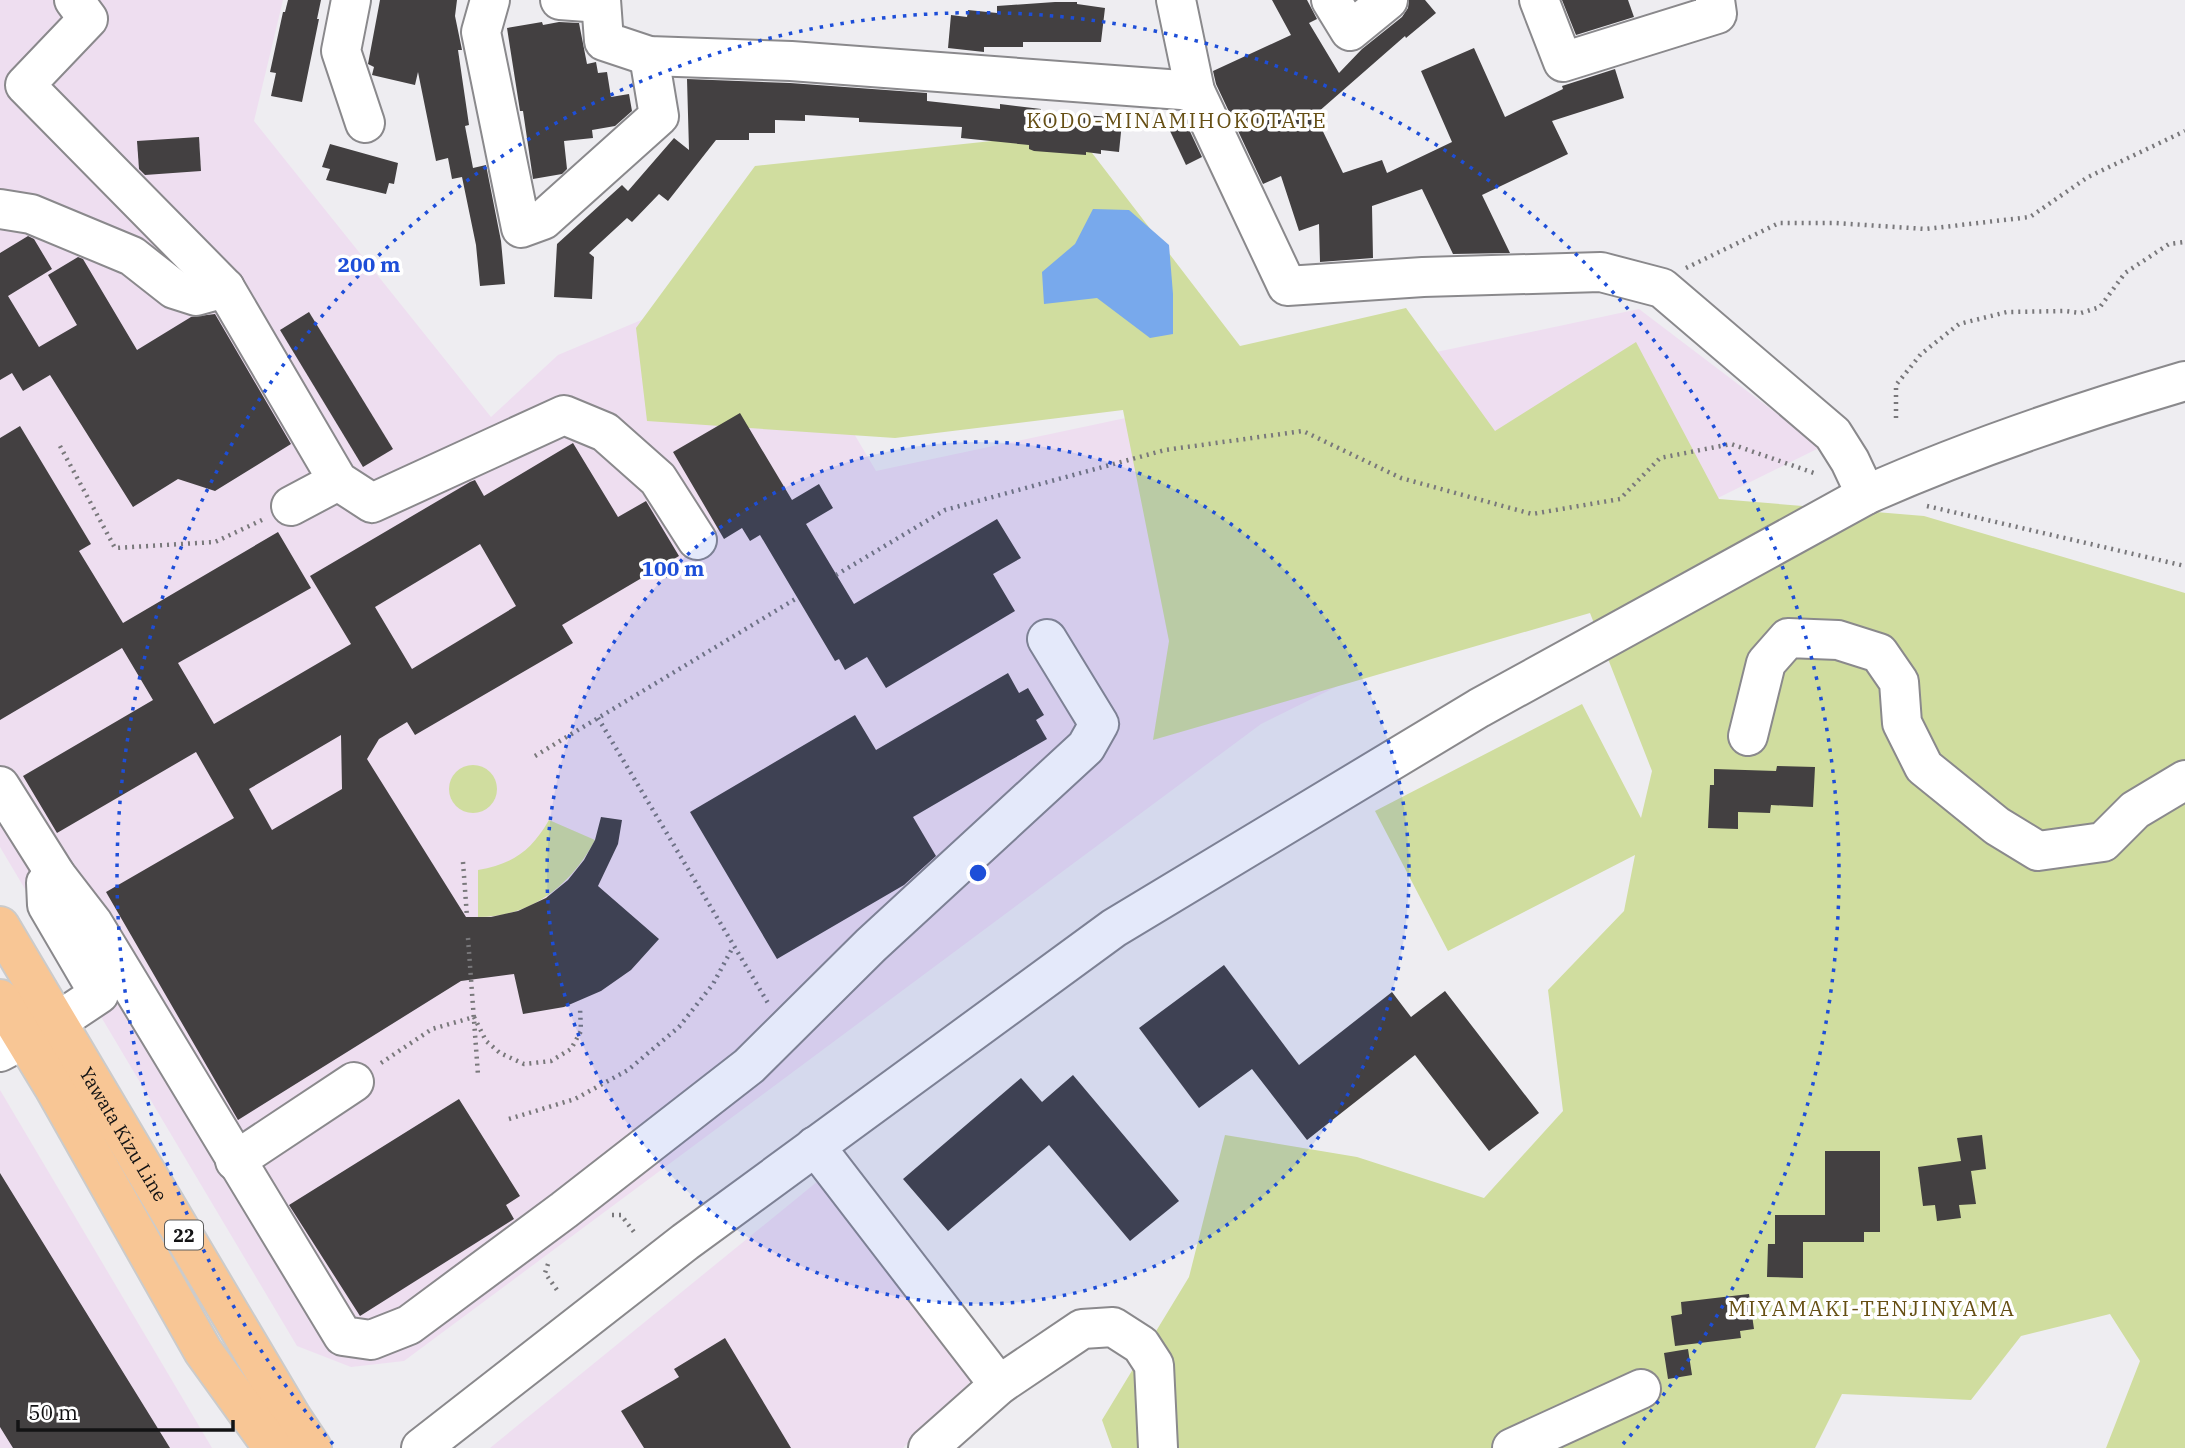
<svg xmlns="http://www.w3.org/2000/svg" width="2185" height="1448" font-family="'IBM Plex Serif',serif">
	<rect width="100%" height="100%" fill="#eeedf1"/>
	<g fill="#eedef0">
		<polygon points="0,0 283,0 254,121 491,417 558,355 758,271 876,471 1639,309 1821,447 1261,724 404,1361 351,1367 297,1346 0,847"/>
		<polygon points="0,1090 212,1448 0,1448"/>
		<polygon points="823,1177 975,1377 903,1448 490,1448"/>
	</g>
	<g fill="#d0dd9f">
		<polygon points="1076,132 1240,346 1406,308 1495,431 1636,342 1719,499 1924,516 2185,593 2185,1448 2106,1448 2140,1361 2110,1314 2021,1336 1971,1400 1842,1394 1815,1448 1112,1448 1102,1420 1189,1277 1225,1135 1357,1157 1484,1198 1563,1111 1548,990 1624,911 1635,855 1448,951 1375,811 1582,704 1641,818 1652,771 1590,613 1153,740 1169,641 1123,410 895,438 647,421 636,328 755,166"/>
		<circle cx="473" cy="789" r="24"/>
		<path d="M549 820 595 840C571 885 532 917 478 917V870C513 864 531 851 549 820Z"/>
	</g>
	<polygon fill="#78a9ec" points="1093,209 1129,210 1169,245 1173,294 1173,334 1150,338 1097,298 1044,304 1042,272 1075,244"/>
	<g fill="#434041" fill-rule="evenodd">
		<polygon points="288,0 321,0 317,19 319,19 302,102 271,96 276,73 270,72 283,12 285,12"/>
		<polygon points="380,0 457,0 455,16 462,50 458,50 469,125 465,126 473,168 486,165 501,241 505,284 480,286 476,245 462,177 452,179 448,158 436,161 418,72 415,85 372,75 374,67 368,64"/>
		<polygon points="1272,0 1307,0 1317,19 1309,23 1339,73 1362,49 1402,17 1408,8 1409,0 1425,0 1436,13 1406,38 1405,36 1309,120 1316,117 1343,173 1382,160 1387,173 1452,142 1421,71 1474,48 1505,117 1563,89 1562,86 1615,69 1624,98 1552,121 1568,154 1482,195 1510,253 1453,254 1422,189 1372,206 1373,258 1320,262 1319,224 1299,231 1281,176 1263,184 1216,84 1213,71 1291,35"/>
		<polygon points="1562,0 1628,0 1634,17 1576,35"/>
		<polygon points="1055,2 1077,2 1077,4 1105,8 1101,42 1023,42 1023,47 984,47 984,52 948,48 951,15 967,17 968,10 997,13 997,6"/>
		<polygon points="542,22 543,25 559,22 579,23 587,64 596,62 598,73 607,72 611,97 629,94 632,111 615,126 592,130 593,138 564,141 567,169 562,174 533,179 523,111 520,111 507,28"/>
		<polygon points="687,79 790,83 927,93 927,101 1000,109 1000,104 1041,109 1041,113 1116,117 1115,121 1122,122 1119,152 1101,150 1101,154 1086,152 1086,155 1034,151 1029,149 1029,145 961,138 962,127 859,122 859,118 805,115 805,121 775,120 775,133 749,133 749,140 716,140 668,201 659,194 632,222 627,218 589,253 594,257 592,299 554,297 557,244 622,185 628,191 674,138 689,150"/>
		<polygon points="1186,123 1202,157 1186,165 1170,131"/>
		<polygon points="199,137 201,171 145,175 139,169 137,141"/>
		<polygon points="330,144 398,163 394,184 389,183 386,194 326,180 330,169 322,167"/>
		<polygon points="28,236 34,239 52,269 8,296 39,347 77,325 48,275 78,257 83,259 137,350 191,317 215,314 291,444 215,491 178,479 133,507 50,375 23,391 12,373 0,380 0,253"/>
		<polygon points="309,312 393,449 363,467 280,330"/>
		<polygon points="740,413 792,500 819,484 833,508 806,524 854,604 997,519 1021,558 993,574 1015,611 886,688 867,657 845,670 839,659 835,661 760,535 750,541 742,528 724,539 673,452"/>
		<path d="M20 426 91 544 79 551 123 623 278 532 311 588 178 663 214 724 351 644 310 576 470 482 475 480 484 496 573 443 618 517 646 501 679 556 562 625 573 643 415 735 407 722 379 739 367 759 466 917H491L518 911 546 898 568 880 584 860 595 840 601 817 622 820 618 844 598 886 659 939 631 970 601 991 564 1007 523 1014 514 974 461 981 238 1120 106 892 234 818 196 752 57 833 23 776 153 700 122 648 0 720V438ZM480 544 516 606 412 669 375 607ZM341 735 342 789 272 830 249 789Z"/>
		<polygon points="1008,673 1019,693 1028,688 1044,715 1036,720 1047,739 913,817 936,856 904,885 777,959 690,812 855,715 876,750"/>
		<polygon points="1777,766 1815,767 1813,807 1771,805 1770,813 1738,812 1738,829 1708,828 1710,785 1714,785 1714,769 1776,771"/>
		<polygon points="1224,965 1299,1065 1392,992 1411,1017 1445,991 1539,1113 1489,1151 1415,1055 1307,1140 1252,1069 1199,1108 1139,1028"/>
		<polygon points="1073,1075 1179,1201 1130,1241 1049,1145 948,1231 903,1179 1021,1078 1042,1102"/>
		<polygon points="459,1099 520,1196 506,1205 514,1219 360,1316 289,1205"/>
		<polygon points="1982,1135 1986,1169 1971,1171 1976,1204 1959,1205 1961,1218 1937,1221 1935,1205 1923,1206 1918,1167 1961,1161 1957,1138"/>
		<polygon points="1825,1151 1880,1151 1880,1232 1864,1232 1864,1242 1803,1242 1803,1278 1767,1277 1768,1244 1775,1244 1775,1215 1825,1215"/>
		<polygon points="0,1173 92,1322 170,1448 13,1448 0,1427"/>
		<polygon points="1749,1294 1754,1329 1740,1331 1741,1338 1675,1346 1671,1316 1682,1314 1681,1302"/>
		<polygon points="725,1338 791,1448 644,1448 621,1411 679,1377 674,1369"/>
		<polygon points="1688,1349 1692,1375 1668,1379 1664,1353"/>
	</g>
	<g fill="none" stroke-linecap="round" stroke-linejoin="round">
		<defs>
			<g id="minor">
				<polyline points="74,0 88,19 25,85 225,288 338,481 372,503 564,415 605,432 658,479 697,540"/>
				<polyline points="351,0 341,51 365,123"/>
				<polyline points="490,0 481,32 521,228 543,220 659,116 649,56"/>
				<polyline points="560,0 601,3"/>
				<polyline points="601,0 604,41 649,56 791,61 1195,91"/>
				<polyline points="1176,0 1195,91 1287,286 1423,277 1601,272 1662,288 1833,434 1850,461 1866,495"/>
				<polyline points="1331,0 1350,31 1388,0"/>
				<polyline points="1539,0 1563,62 1717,14 1715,0"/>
				<polyline points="0,209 31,214 132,256 174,289 196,296 225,288"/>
				<polyline points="291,506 338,481"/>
				<polyline points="1748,736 1766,663 1788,638 1838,640 1879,653 1899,682 1902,723 1924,767 1997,826 2038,851 2103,842 2135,810 2185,780"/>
				<polyline points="0,786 56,875 93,923 343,1336 371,1340 409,1325 564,1210 749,1066 871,945 1086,747 1099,724 1047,639"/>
				<polyline points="0,1052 57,1022 99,994 47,905 46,883 56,875"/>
				<polyline points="815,1146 999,1385"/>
				<polyline points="235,1161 354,1082"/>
				<path d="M421 1448 685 1242 1114 928 1479 708 1866 495C1969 449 2076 413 2185 381"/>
				<polyline points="928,1448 999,1385 1082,1329 1113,1327 1141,1345 1154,1365 1158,1448"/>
				<polyline points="1512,1448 1641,1389"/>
			</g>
			<g id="major">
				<path id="s1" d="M0 926 292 1418 312 1448"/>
				<polyline points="0,999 53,1086 203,1351 273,1448"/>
			</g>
		</defs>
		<use href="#minor" stroke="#8a898c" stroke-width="42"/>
		<use href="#major" stroke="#cbcbcb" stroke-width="42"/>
		<g stroke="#79787b" stroke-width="4.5" stroke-dasharray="2 5" stroke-linecap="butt">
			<polyline points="1686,268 1779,223 1835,223 1926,229 2030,217 2088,177 2185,131"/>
			<polyline points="1896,418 1896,385 1921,354 1959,324 2007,312 2065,311 2081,313 2100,307 2125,273 2169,244 2185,242"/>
			<polyline points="60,446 115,548 215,542 262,520"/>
			<polyline points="1927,506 2185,566"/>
			<polyline points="836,575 945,510 1165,450 1303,431 1401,478 1532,514 1620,499 1660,458 1731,444 1817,474"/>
			<polyline points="598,718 768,1003"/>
			<polyline points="535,756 797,598"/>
			<polyline points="463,862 467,917"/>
			<polyline points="468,938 478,1075"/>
			<polyline points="381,1063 432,1029 474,1017 486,1041 500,1053 524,1064 551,1061 571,1049 581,1031 580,1008"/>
			<polyline points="509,1119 575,1099 628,1070 679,1027 713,984 733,947"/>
			<polyline points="612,1215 621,1215 634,1232"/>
			<polyline points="548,1264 545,1273 557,1290"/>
		</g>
		<use href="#minor" stroke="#fff" stroke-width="38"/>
		<use href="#major" stroke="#f8c695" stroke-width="38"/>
	</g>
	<circle cx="978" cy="873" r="431" fill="#1d4ed8" fill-opacity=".12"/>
	<g fill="none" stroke="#1d4ed8" stroke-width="3.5" stroke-dasharray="3.5 7">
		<circle cx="978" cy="873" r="431"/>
		<path d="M333 1444A861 861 0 1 1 1623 1444"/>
	</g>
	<g text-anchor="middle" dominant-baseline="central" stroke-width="7" stroke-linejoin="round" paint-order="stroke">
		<rect fill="#fff" stroke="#5a5a5a" stroke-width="2" x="165" y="1220.5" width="38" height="29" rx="5"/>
		<g font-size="18" font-weight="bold" fill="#131314">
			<text x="184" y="1235">22</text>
		</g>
		<g font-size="19" fill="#131314" stroke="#fff">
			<text stroke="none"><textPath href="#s1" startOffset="242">Yawata Kizu Line</textPath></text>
		</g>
		<g font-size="21" letter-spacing="2" fill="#664f14" stroke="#fff">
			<text x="1177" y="120">KODO-MINAMIHOKOTATE</text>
			<text x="1872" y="1308">MIYAMAKI-TENJINYAMA</text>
		</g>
	</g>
	<circle cx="978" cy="873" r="10" fill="#1d4ed8" stroke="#fff" stroke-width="3.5"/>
	<g font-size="21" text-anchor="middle" font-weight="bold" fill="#1d4ed8" stroke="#fff" stroke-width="7" stroke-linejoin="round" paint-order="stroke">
		<text x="369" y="272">200 m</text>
		<text x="673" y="576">100 m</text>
	</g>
	<path d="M18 1420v10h215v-10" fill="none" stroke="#131314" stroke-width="3.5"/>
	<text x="28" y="1420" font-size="21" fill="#131314" stroke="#ffffff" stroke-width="5" paint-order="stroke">50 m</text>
</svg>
